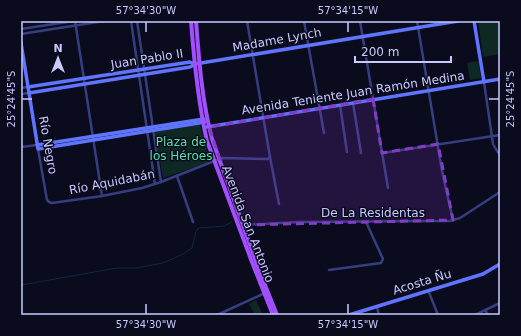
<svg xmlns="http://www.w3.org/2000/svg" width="521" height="336" font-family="'DejaVu Sans',sans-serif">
	<rect width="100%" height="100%" fill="#0b0b1e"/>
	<g fill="#0e2823">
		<polygon points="478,21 500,21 500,54 483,57"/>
		<polygon points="478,61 481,78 470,80 467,63"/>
		<polygon points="200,124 210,162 163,178 155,132"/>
		<polygon points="256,300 262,313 255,315 249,304"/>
	</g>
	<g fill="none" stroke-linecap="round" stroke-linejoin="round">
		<polyline stroke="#0b2942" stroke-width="1" points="21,285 117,268 136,268 163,263 183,254 192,248 196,231 199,228 224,226 232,222"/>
		<g stroke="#353e7e" stroke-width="2.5">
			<polyline points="75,21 102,196"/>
			<polyline points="131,21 155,184"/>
			<polyline points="137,21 161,182"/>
			<polyline points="247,21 270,157 279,204"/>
			<polyline points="304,21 324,133"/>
			<polyline points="360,21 388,188"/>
			<polyline points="417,21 442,171 453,220"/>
			<polyline points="21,29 74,21"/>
			<polyline points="21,34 104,21"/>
			<polyline points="484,82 493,144 497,151 500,154"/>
			<polyline points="21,88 28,87"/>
			<polyline points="21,94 29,93"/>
			<polyline points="353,103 361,153"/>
			<polyline points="340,105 347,152"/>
			<polyline points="21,147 37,145"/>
			<polyline points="38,149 47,200 49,202 52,203 102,196 142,188 161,182 222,158 268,159 270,157"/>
			<polyline points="382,153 500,135"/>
			<polyline points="177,176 193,222"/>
			<polyline points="243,225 298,222 450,221 460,218 500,192"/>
			<polyline points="329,270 381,263 383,259 366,222"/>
			<polyline points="428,290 438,315"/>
			<polyline points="377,307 379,315"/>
			<polyline points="485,310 488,315"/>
			<polyline points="217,315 265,293"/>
			<polyline points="475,315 500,303"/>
		</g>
		<g stroke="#5f75ff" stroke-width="3.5">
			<polyline points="474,21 484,82"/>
			<polyline points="21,43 38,149 205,122"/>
			<polyline points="28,87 190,62 195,64"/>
			<polyline points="29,93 190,67 195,64 458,21"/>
			<polyline points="207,127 500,79"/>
			<polyline points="37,145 204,119"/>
			<polyline points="349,315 483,274 500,264"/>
		</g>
		<g stroke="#a14fff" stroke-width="4">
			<path d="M191 21C194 60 198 103 207 141L252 262 273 315"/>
			<path d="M196 21C199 60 202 101 212 139L259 270 277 315"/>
		</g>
	</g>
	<path fill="#833cc5" fill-opacity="0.2" stroke="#833cc5" stroke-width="3" stroke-dasharray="8 5" stroke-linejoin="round" d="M373 99 382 153 438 144 453 220 242 225 209 127Z"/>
	<path fill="none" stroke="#c8caff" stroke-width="1.5" d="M146 22V32M348 22V32M22 99H32M489 99H499M146 304V314M348 304V314"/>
	<g text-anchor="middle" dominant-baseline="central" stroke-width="3" stroke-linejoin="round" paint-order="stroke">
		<g font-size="12" fill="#c8caff" stroke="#0b0b1e">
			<text transform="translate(277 40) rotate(-10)">Madame Lynch</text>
			<text transform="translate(147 59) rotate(-9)">Juan Pablo II</text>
			<text transform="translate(353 93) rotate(-9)">Avenida Teniente Juan Ramón Medina</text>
			<text transform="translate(48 145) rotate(80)">Río Negro</text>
			<text transform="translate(112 182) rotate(-11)">Río Aquidabán</text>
			<text x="373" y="213">De La Residentas</text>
			<text transform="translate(248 224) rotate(69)">Avenida San Antonio</text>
			<text transform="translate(422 282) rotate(-17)">Acosta Ñu</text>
		</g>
		<g font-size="12" fill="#52e1a6" stroke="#0b0b1e">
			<text x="181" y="142">Plaza de<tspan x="181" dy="14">los Héroes</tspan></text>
		</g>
	</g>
	<rect width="521" height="336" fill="none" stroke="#0b0b1e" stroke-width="44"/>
	<g transform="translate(58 58)" stroke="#0b0b1e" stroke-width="3" paint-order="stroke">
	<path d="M0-3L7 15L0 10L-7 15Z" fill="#c8caff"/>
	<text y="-6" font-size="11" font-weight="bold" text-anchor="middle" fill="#c8caff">N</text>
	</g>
	<path d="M355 56v6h96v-6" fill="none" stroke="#c8caff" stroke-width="2"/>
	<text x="361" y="56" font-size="12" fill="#c8caff" stroke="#0b0b1e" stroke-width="3" paint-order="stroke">200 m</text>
	<rect x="22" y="22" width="477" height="292" fill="none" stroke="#c8caff" stroke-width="1.5"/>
	<g font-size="10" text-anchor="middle" fill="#c8caff">
		<text x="146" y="14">57°34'30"W</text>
		<text x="348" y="14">57°34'15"W</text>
		<text transform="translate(11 99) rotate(-90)" y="4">25°24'45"S</text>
		<text transform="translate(510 99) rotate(-90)" y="4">25°24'45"S</text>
		<text x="146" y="328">57°34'30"W</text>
		<text x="348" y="328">57°34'15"W</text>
	</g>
</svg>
